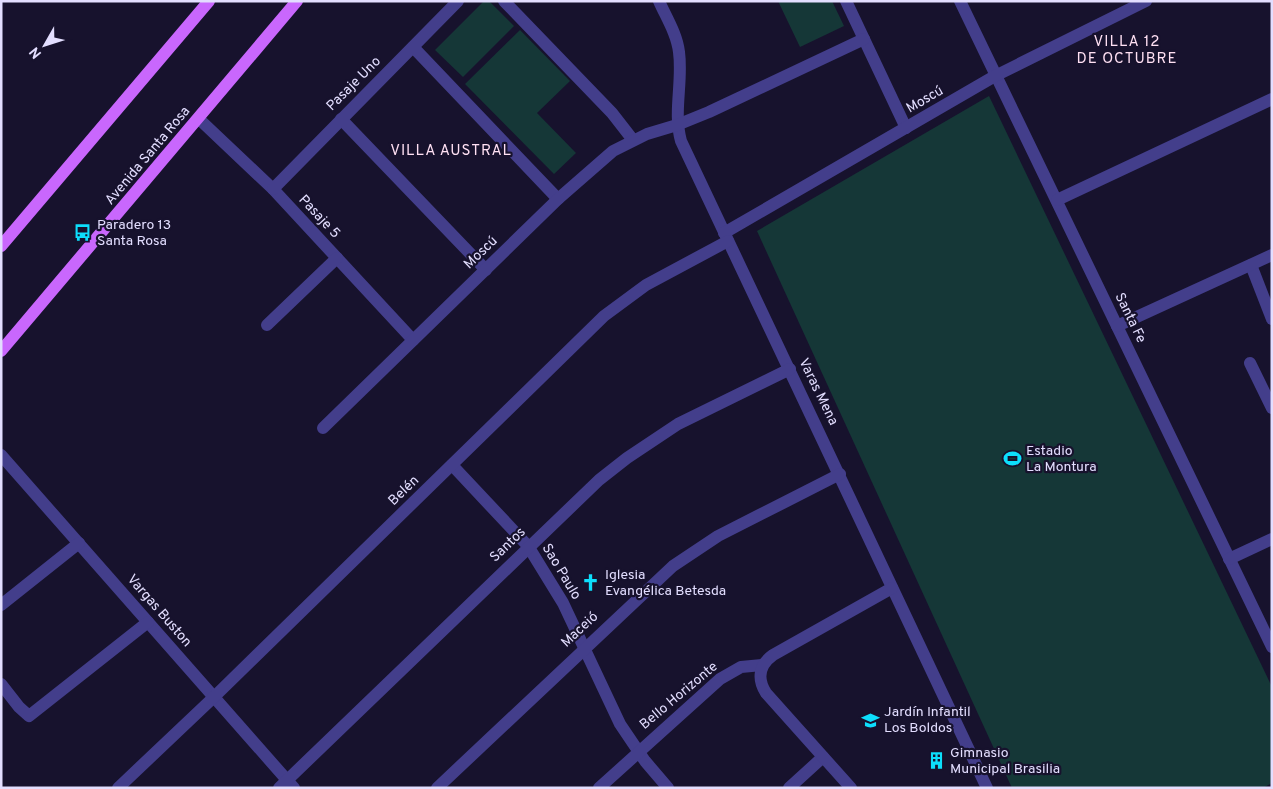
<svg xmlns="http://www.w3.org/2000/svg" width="1273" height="789" font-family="Overpass,sans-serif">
	<rect width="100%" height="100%" fill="#17122d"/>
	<g fill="#153737">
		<polygon points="484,1 489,1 514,26 463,77 435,50"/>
		<polygon points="778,1 832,1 844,26 800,47"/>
		<polygon points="520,30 570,81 537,113 576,153 554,174 465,84"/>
		<polygon points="989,96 1272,687 1272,783 1263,788 1012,788 757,231"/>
	</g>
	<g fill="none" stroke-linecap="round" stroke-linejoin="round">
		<g stroke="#433e8b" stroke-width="12">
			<polyline points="504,1 612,113 633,140"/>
			<path d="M659 1C666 17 677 34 679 52 683 82 673 112 681 141L987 788"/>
			<polyline points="846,1 906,128"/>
			<polyline points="960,1 1272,647"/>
			<polyline points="413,47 558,199"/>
			<polyline points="199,119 273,189 413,340"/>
			<polyline points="341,119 486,270"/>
			<polyline points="273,189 458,1"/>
			<polyline points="1057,200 1272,99"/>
			<polyline points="724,233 995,76 1146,1"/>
			<polyline points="1251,265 1272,319"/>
			<polyline points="267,325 337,258"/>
			<polyline points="1117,326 1272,255"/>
			<polyline points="1250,363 1272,408"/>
			<polyline points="323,428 558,199 613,151 647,134 677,125 709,112 864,39"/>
			<polyline points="1,455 294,788"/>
			<polyline points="452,465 528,546 563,603 620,724 645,761 668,788"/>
			<polyline points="1229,559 1272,539"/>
			<polyline points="1,605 79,543"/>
			<polyline points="1,684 19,707 29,716 148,622"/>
			<polyline points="118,788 214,697 604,316 646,285 728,241"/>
			<polyline points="279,788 599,480 627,458 678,424 790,369"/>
			<polyline points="437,788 673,566 718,536 840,474"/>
			<polyline points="599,788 720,679 741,667 762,665"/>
			<polyline points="789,788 823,757"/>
			<path d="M851 788 766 693C757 679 759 665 773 655L892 588"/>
		</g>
		<g stroke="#c967fd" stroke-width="12">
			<polyline points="1,246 209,1"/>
			<polyline points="1,351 297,1"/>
		</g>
	</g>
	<defs>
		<symbol id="bus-bare" viewBox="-9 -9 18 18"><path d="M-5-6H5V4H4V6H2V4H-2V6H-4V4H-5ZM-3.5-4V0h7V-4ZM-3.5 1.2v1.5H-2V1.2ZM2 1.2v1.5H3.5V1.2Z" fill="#0ddefc" stroke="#17122d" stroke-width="2.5" paint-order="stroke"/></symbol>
		<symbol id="stadium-bare" viewBox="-9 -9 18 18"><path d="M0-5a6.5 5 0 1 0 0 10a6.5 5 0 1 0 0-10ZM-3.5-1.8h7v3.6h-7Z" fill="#0ddefc" stroke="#17122d" stroke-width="2.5" paint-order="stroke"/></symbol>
		<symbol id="church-bare" viewBox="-9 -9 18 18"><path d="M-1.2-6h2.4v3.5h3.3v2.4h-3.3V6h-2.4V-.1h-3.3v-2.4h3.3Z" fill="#0ddefc" stroke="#17122d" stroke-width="2.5" paint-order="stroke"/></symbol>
		<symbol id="school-bare" viewBox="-9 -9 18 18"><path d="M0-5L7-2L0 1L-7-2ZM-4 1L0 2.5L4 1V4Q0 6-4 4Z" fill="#0ddefc" stroke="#17122d" stroke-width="2.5" paint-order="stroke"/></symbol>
		<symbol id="building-bare" viewBox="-9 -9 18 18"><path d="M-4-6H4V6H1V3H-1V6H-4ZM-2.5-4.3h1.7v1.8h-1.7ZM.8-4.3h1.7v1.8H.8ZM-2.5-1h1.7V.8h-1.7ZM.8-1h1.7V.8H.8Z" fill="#0ddefc" stroke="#17122d" stroke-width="2.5" paint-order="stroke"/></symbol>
	</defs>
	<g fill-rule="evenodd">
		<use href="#bus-bare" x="70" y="220" width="25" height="25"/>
		<use href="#stadium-bare" x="1000" y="446" width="25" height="25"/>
		<use href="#church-bare" x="578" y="570" width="25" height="25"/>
		<use href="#school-bare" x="858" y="708" width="25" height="25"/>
		<use href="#building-bare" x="924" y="748" width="25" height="25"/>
	</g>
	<g text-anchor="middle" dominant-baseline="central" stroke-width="4.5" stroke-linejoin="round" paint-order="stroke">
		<g font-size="14" fill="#e3deff" stroke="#17122d">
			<text transform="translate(354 84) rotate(-45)">Pasaje Uno</text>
			<text transform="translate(925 100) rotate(-30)">Moscú</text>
			<text transform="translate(148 156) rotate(-50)">Avenida Santa Rosa</text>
			<text transform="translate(319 217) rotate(47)">Pasaje 5</text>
			<text transform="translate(481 253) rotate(-44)">Moscú</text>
			<text transform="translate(1130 318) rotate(64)">Santa Fe</text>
			<text transform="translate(818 392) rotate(64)">Varas Mena</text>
			<text transform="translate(404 491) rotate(-44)">Belén</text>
			<text transform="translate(508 545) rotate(-44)">Santos</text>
			<text transform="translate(561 572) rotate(59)">Sao Paulo</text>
			<text transform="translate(159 611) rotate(49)">Vargas Buston</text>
			<text transform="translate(580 630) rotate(-43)">Maceió</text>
			<text transform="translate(679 696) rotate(-40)">Bello Horizonte</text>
		</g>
		<g font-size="14" fill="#e3deff" stroke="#17122d" text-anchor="start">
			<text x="97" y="225">Paradero 13<tspan x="97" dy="16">Santa Rosa</tspan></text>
			<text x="1026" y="451">Estadio<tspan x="1026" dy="16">La Montura</tspan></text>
			<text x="605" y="575">Iglesia<tspan x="605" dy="16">Evangélica Betesda</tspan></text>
			<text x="884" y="712">Jardín Infantil<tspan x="884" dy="16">Los Boldos</tspan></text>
			<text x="950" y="753">Gimnasio<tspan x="950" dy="16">Municipal Brasilia</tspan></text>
		</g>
		<g font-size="15" letter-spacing="1" fill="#ffe0f3" stroke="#17122d">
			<text x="1127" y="42">VILLA 12<tspan x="1127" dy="17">DE OCTUBRE</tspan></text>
			<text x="451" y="151">VILLA AUSTRAL</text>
		</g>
	</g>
	<rect width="1273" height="789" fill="none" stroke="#e3deff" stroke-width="5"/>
	<g transform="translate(45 45) rotate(231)" stroke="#17122d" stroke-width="4" paint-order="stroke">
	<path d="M0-4L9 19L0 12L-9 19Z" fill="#e3deff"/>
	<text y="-8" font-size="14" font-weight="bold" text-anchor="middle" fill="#e3deff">N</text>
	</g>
</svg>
